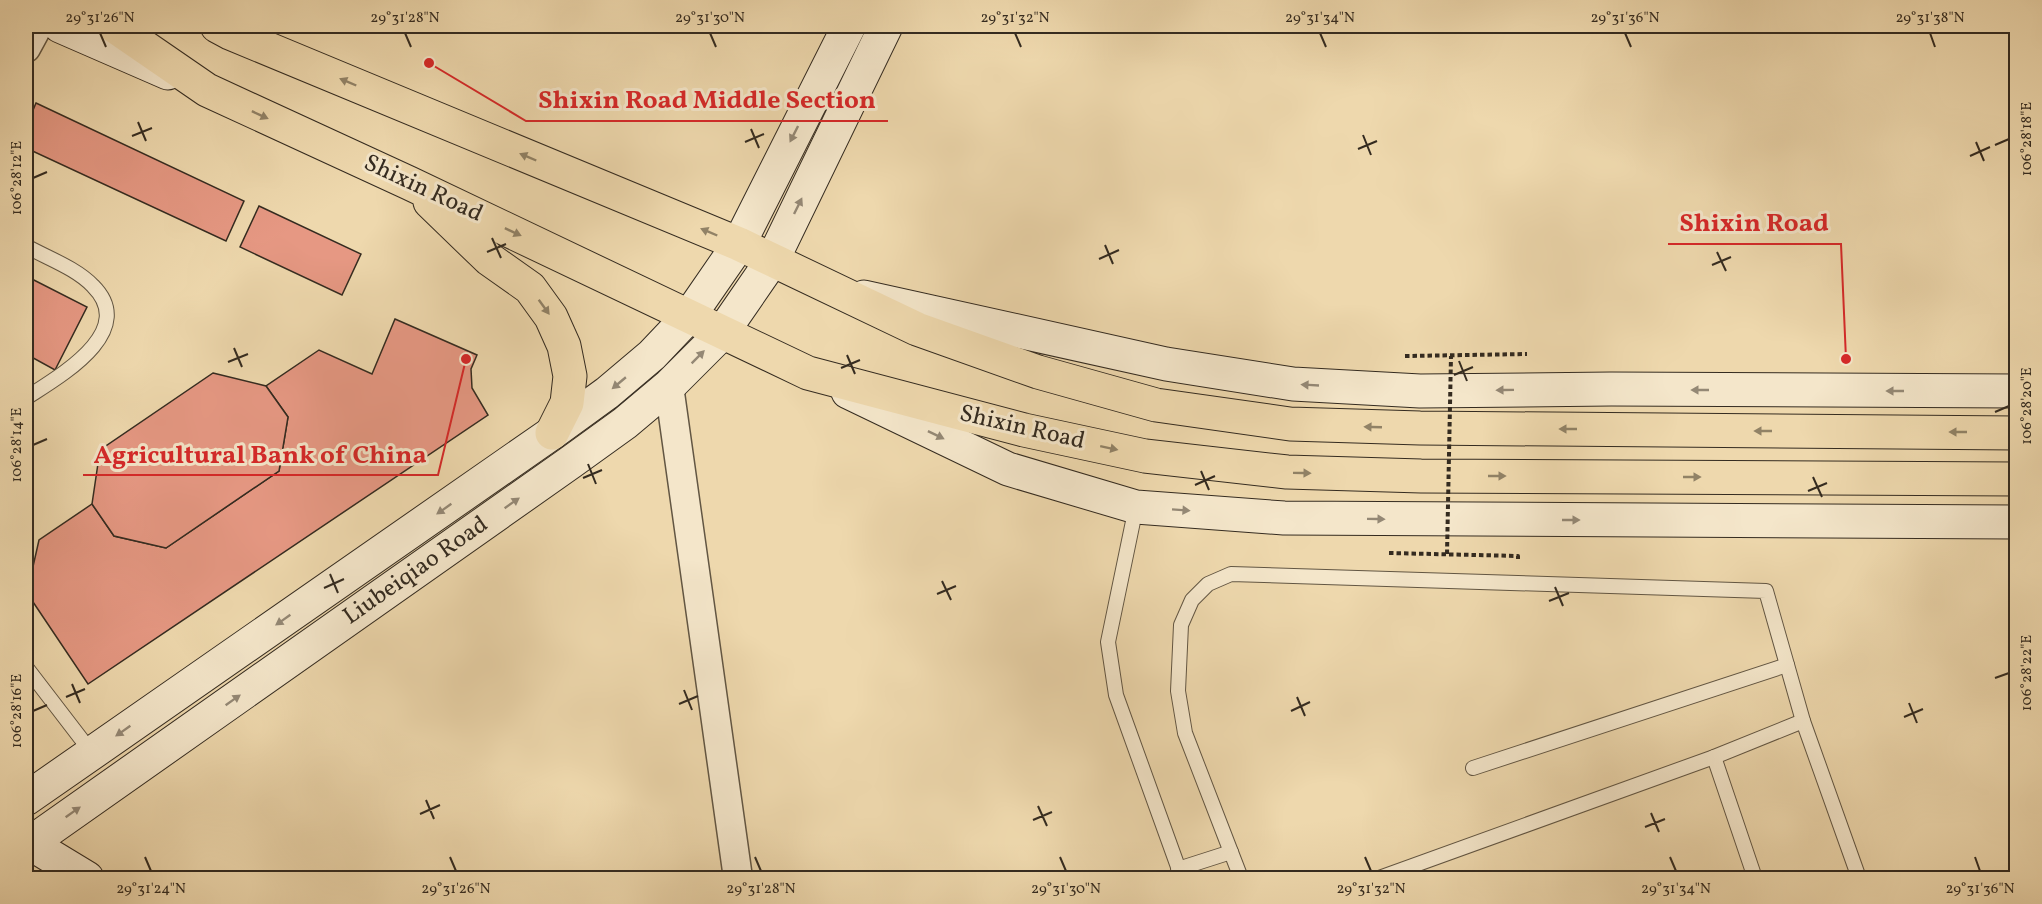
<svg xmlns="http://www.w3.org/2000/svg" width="2042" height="904" font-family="Vollkorn,serif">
	<rect width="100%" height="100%" fill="#eed8ad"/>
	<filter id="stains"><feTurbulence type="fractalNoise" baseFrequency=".00333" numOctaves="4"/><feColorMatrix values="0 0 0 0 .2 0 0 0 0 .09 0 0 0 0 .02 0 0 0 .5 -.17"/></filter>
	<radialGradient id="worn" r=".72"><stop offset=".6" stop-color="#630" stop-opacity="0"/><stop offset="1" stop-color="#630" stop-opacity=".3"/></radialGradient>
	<g fill="#e69883" stroke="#342b20" stroke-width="1.5">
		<polygon points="36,103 244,201 226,241 26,148 26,127"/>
		<polygon points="259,206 361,254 342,295 240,247"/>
		<polygon points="26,276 87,307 55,370 26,354"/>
		<polygon points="395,319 477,355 471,369 472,388 488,415 88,684 27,593 39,540 92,504 114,536 166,548 279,471 288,417 266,386 319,350 372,374"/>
		<polygon points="213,373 266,386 288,417 279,471 166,548 114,536 92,504 100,450"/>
	</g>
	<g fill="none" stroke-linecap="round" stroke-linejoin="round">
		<defs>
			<g id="lane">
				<path d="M26 246C47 258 76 268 93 286 139 332 58 377 26 398"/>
				<polyline points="1136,507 1108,642 1116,695 1182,878"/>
				<polyline points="26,667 92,753"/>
				<polyline points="1714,757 1755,878"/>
				<polyline points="1473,768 1787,665"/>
				<polyline points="1178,869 1231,852"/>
				<polyline points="1241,878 1185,733 1178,691 1181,625 1192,600 1208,584 1231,574 1766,591 1803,721 1859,878"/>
				<polyline points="1379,878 1714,757 1803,721"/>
			</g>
			<g id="street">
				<polyline points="26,48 38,26"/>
				<polyline points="669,386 738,878"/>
			</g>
			<g id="secondary">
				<polyline points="60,26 168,73"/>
				<polyline points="864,297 1166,364 1293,384 1420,391 1611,389 2016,391"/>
				<polyline points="848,392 1008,469 1136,507 1284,518 2016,522"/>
				<polyline points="26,799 552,433 607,393 652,355 690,315 739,244 849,26"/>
				<polyline points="26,841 87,878"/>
				<polyline points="26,846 571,462 625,423 669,386 722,333 773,259 886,26"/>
			</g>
			<g id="primary">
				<polyline points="114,26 207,90 409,183 808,373 1024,430 1145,456 1287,472 1421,476 2016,479"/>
				<polyline points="217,26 230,33 739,244 917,329 1038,372 1156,405 1290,424 1420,428 2016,433"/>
				<polyline points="430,202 489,259 530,288 551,317 564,346 570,376 567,403 552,433"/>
			</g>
		</defs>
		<use href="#lane" stroke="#625643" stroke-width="16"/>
		<use href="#street" stroke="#625643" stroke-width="31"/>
		<use href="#secondary" stroke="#342b20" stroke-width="35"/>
		<use href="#primary" stroke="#342b20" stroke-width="35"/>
		<g stroke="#342b20" stroke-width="4" stroke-dasharray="4.5 3" stroke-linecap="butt">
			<polyline points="1405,356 1527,354"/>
			<polyline points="1389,553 1518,556 1518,561"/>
		</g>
		<use href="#lane" stroke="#f4e6ca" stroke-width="14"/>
		<use href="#street" stroke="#f4e6ca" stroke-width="28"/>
		<use href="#secondary" stroke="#f4e6ca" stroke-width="33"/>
		<use href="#primary" stroke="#eed8ad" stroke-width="33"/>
		<polyline stroke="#342b20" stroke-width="4" stroke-dasharray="4.5 3" stroke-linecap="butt" points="1447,554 1451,356"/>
	</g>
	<defs><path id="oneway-solid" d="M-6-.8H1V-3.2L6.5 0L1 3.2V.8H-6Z" transform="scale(1.5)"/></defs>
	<g fill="#918266">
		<use href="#oneway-solid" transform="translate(348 82) rotate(-157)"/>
		<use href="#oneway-solid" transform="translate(260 115) rotate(25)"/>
		<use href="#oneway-solid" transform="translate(528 157) rotate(-157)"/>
		<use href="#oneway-solid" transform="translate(513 232) rotate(25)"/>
		<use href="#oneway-solid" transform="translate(709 232) rotate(-157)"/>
		<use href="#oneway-solid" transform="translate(544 307) rotate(54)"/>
		<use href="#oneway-solid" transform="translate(1373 427) rotate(-178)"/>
		<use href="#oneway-solid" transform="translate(1568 429) rotate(-180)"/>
		<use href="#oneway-solid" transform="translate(1763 431) rotate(-180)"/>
		<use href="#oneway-solid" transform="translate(1958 432) rotate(-180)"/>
		<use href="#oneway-solid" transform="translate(1109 448) rotate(12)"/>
		<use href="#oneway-solid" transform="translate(1302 473) rotate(1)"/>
		<use href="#oneway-solid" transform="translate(1497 476)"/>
		<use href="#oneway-solid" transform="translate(1692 477)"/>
	</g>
	<g fill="#948875">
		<use href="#oneway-solid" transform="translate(794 134) rotate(117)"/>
		<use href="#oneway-solid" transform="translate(798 206) rotate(-64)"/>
		<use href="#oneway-solid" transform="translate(698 357) rotate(-45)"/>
		<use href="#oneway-solid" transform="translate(619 383) rotate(140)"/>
		<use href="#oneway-solid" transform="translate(1310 385) rotate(-177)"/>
		<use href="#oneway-solid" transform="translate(1505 390) rotate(179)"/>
		<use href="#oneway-solid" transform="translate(1700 390) rotate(-180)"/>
		<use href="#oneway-solid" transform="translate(1895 391) rotate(-180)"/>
		<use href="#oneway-solid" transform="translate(936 435) rotate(26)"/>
		<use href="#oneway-solid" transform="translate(512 503) rotate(-35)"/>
		<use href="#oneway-solid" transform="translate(444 509) rotate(145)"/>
		<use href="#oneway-solid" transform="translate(1181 510) rotate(4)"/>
		<use href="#oneway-solid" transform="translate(1376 519) rotate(1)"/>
		<use href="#oneway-solid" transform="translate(1571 520)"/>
		<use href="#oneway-solid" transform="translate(283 620) rotate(145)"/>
		<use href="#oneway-solid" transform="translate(233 700) rotate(-35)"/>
		<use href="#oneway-solid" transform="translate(123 731) rotate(145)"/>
		<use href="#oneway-solid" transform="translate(73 812) rotate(-35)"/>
	</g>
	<path fill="none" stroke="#342b20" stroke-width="2" d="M100 33 106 47M405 33 411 47M710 33 716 47M1015 33 1021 47M1320 33 1326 47M1625 33 1631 47M1930 33 1935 47M138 122 146 141M751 129 759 148M1363 135 1371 155M132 136 152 128M745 142 764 134M1976 142 1984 161M1995 145 2009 139M1358 149 1377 141M1970 156 1990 147M33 178 47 172M492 238 501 258M1105 245 1113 264M487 252 506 244M1717 252 1726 271M1099 259 1119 250M1712 265 1731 257M234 348 242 367M847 355 855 374M1459 361 1467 381M228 362 248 354M841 368 860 360M1454 375 1473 367M1995 412 2009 406M33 445 47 439M588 464 596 484M1201 471 1209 490M1813 477 1822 497M583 478 602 470M1195 485 1215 476M1808 491 1827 483M330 574 338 593M942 581 951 600M1555 587 1563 606M324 588 344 579M937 594 956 586M1549 601 1569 593M1995 678 2009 673M72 684 80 703M684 690 692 710M66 697 85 689M1297 697 1305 716M1909 703 1917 723M679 704 698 696M33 711 47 705M1291 711 1310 702M1904 717 1923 709M426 800 434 819M1038 806 1047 826M1651 813 1659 832M420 814 440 805M1033 820 1052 812M1645 827 1665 819M145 857 151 871M450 857 456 871M755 857 761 871M1060 857 1066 871M1365 857 1371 871M1670 857 1676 871M1975 857 1980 871"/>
	<g text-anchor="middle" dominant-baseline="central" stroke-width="6" stroke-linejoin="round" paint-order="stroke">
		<g font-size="24" fill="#342b20" stroke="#f4e6ca">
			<text transform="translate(423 189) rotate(25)">Shixin Road</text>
			<text transform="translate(1022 428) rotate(13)">Shixin Road</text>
			<text transform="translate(416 571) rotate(-35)">Liubeiqiao Road</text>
		</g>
	</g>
	<path fill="none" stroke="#d62828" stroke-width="2" d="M429 63L526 121H888M1846 359L1841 244H1668M466 359L438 475H83"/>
	<g fill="#d62828" stroke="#f4e6ca" stroke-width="2">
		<circle cx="429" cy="63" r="6"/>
		<circle cx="1846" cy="359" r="6"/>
		<circle cx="466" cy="359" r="6"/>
	</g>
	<g font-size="26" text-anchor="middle" font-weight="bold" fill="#d62828" stroke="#f4e6ca" stroke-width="6" stroke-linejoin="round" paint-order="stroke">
		<text x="707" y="108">Shixin Road Middle Section</text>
		<text x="1754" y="231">Shixin Road</text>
		<text x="260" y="463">Agricultural Bank of China</text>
	</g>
	<rect width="2042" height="904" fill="none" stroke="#eed8ad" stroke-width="66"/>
	<rect x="33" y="33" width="1976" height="838" fill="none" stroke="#342b20" stroke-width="2"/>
	<g font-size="15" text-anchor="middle" fill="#342b20">
		<text x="100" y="22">29°31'26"N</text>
		<text x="405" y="22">29°31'28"N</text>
		<text x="710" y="22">29°31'30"N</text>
		<text x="1015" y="22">29°31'32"N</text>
		<text x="1320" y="22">29°31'34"N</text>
		<text x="1625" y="22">29°31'36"N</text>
		<text x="1930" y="22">29°31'38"N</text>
		<text transform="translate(2026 139) rotate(-90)" y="5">106°28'18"E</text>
		<text transform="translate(16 178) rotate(-90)" y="5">106°28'12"E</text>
		<text transform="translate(2026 406) rotate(-90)" y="5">106°28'20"E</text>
		<text transform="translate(16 445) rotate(-90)" y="5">106°28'14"E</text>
		<text transform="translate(2026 673) rotate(-90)" y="5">106°28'22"E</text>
		<text transform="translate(16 711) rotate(-90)" y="5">106°28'16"E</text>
		<text x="151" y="893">29°31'24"N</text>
		<text x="456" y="893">29°31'26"N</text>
		<text x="761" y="893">29°31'28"N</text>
		<text x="1066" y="893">29°31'30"N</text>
		<text x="1371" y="893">29°31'32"N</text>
		<text x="1676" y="893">29°31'34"N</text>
		<text x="1980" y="893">29°31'36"N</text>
	</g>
	<rect width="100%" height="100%" filter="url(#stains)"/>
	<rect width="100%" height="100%" fill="url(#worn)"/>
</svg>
